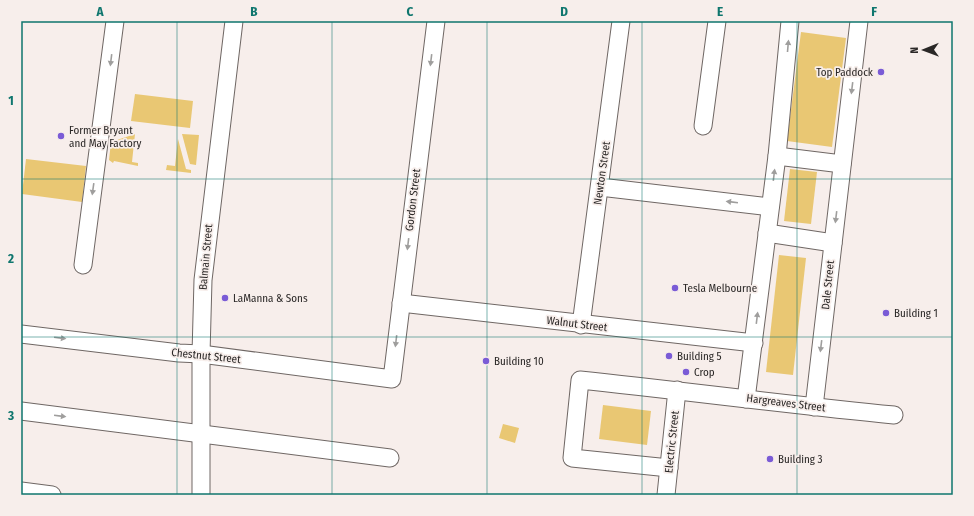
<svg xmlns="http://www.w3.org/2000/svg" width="974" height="516" font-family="'Fira Sans Condensed',sans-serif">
	<rect width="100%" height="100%" fill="#f7eeeb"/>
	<g fill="#e9c773">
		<polygon points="801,32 846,38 832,147 787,141"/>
		<polygon points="135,94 193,101 190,128 131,121"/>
		<polygon points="135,134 132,162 138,163 138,166 114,161 113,163 109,160 111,142"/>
		<polygon points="182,134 199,135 196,165 190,164"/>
		<polygon points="178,139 186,169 191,170 191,173 166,170 167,165 175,166"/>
		<polygon points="26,159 86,166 82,202 22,194"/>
		<polygon points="790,169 817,172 811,224 784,221"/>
		<polygon points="779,255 806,258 793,375 766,372"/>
		<polygon points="603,405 651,411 647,445 599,439"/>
		<polygon points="503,424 519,428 515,443 499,438"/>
	</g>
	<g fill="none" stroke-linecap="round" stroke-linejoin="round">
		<defs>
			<g id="minor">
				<polyline points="703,126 717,21"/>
				<polyline points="777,156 842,164"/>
				<polyline points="600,187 770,207"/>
				<polyline points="767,233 833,243"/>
				<polyline points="83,265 115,21"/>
				<polyline points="401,303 754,343"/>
				<polyline points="581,325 621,21"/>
				<polyline points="21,334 179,353 201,354 392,379 436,21"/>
				<polyline points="746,399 777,156 790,21"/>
				<polyline points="814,407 859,21"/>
				<polyline points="21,411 390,458"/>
				<path d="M669 468 572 458 580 380C685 391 790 405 894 415"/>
				<polyline points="21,491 52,495"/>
				<polyline points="201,495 201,354 203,280 234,21"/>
				<polyline points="666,495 677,390"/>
			</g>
		</defs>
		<use href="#minor" stroke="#6f6764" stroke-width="19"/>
		<use href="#minor" stroke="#fff" stroke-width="17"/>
	</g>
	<defs><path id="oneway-solid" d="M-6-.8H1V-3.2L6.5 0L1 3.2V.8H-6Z"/></defs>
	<g fill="#9f9e9d">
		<use href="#oneway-solid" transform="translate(788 46) rotate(-85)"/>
		<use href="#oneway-solid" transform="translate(111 60) rotate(97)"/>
		<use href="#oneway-solid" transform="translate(431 60) rotate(97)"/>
		<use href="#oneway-solid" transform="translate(852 88) rotate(97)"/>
		<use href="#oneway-solid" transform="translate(774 175) rotate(-83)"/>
		<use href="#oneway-solid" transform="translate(93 189) rotate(98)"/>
		<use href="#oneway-solid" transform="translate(732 202) rotate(-173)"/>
		<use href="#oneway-solid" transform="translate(836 217) rotate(97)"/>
		<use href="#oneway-solid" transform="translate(408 244) rotate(97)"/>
		<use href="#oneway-solid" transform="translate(757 318) rotate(-83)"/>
		<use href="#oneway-solid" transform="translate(60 338) rotate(7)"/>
		<use href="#oneway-solid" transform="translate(396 341) rotate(97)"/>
		<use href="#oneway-solid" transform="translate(821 346) rotate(97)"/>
		<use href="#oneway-solid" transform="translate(60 416) rotate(7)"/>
	</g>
	<path fill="none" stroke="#0f766e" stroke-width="1" stroke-opacity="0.55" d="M177 21V495M332 21V495M487 21V495M642 21V495M797 21V495M21 179H953M21 337H953"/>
	<g fill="#7a5bd6" stroke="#f7eeeb" stroke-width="1.5">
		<circle cx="881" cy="72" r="4"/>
		<circle cx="61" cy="136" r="4"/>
		<circle cx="675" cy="288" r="4"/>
		<circle cx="225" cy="298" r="4"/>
		<circle cx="886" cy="313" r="4"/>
		<circle cx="669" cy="356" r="4"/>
		<circle cx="486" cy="361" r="4"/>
		<circle cx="686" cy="372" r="4"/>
		<circle cx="770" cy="459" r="4"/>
	</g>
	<g text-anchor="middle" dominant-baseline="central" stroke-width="3.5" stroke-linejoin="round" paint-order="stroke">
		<g font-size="11" fill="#2a2726" stroke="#f7eeeb" text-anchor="start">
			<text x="873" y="72" text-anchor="end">Top Paddock</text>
			<text x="69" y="130">Former Bryant<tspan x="69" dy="13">and May Factory</tspan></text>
			<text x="683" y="288">Tesla Melbourne</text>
			<text x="233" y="298">LaManna &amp; Sons</text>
			<text x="894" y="313">Building 1</text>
			<text x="677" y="356">Building 5</text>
			<text x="494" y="361">Building 10</text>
			<text x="694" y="372">Crop</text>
			<text x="778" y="459">Building 3</text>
		</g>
		<g font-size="11" fill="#2a2726" stroke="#f7eeeb">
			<text transform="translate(602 173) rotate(-82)">Newton Street</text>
			<text transform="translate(413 200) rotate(-83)">Gordon Street</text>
			<text transform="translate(206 257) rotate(-85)">Balmain Street</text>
			<text transform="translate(828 285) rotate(-84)">Dale Street</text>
			<text transform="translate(577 324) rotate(7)">Walnut Street</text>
			<text transform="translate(206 356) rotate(6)">Chestnut Street</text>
			<text transform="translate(786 403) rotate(7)">Hargreaves Street</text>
			<text transform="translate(672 442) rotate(-84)">Electric Street</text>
		</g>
	</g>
	<rect width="974" height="516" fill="none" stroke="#f7eeeb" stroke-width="44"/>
	<g transform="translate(924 50) rotate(269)" stroke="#f7eeeb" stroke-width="3" paint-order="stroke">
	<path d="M0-3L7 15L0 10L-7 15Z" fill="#2a2726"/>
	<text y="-6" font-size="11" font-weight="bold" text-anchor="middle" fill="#2a2726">N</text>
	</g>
	<rect x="22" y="22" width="930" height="472" fill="none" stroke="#0f766e" stroke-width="1.5"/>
	<g font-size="13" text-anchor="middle" font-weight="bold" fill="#0f766e">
		<text x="100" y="16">A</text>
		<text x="254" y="16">B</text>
		<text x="410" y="16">C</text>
		<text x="564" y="16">D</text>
		<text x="720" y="16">E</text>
		<text x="874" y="16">F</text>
		<text x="11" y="105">1</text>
		<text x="11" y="263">2</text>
		<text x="11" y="420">3</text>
	</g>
</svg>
